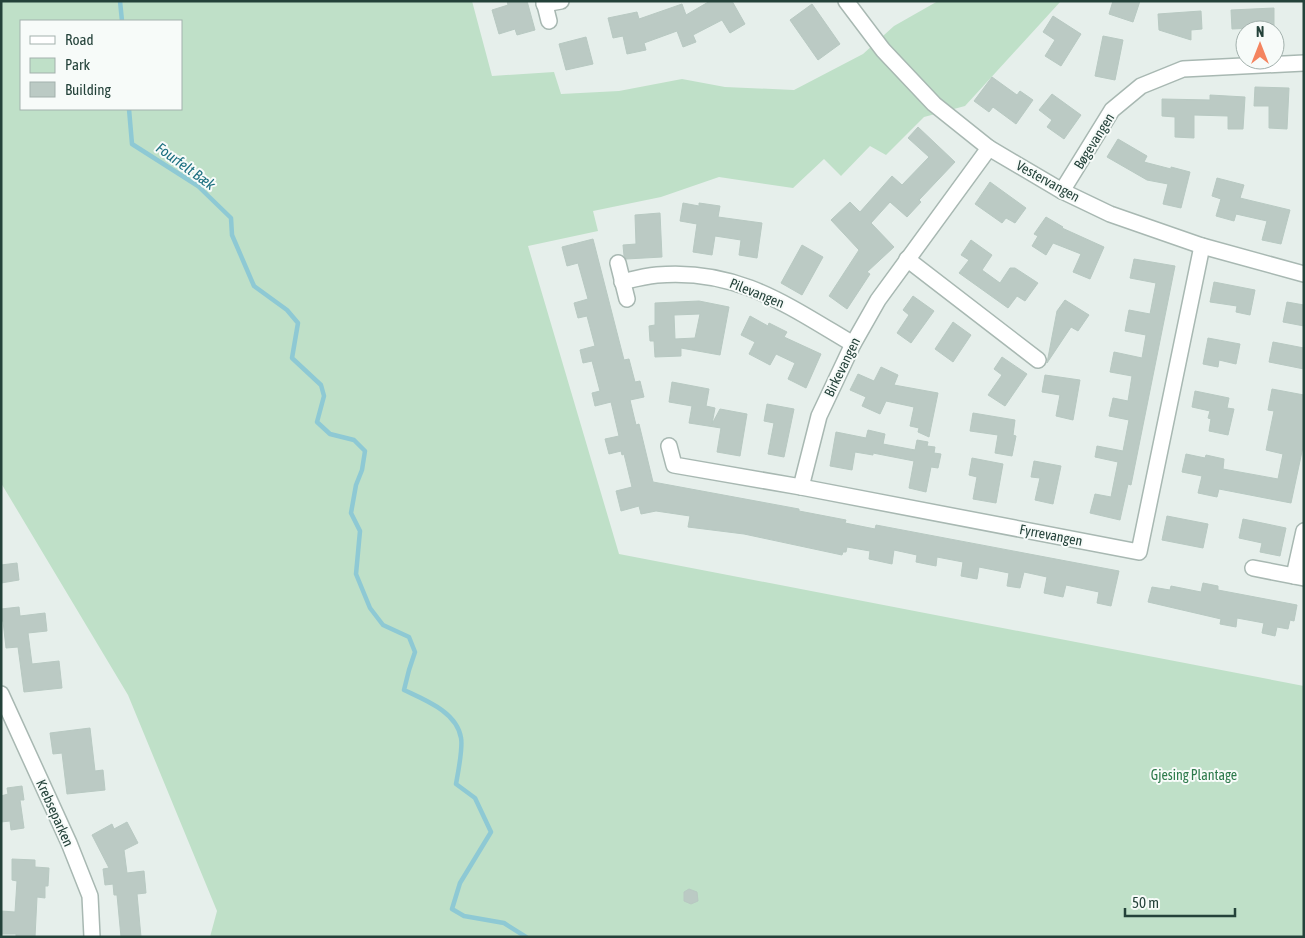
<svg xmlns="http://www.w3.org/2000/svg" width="1305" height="938" font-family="'Asap Condensed',sans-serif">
	<rect width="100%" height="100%" fill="#e6efeb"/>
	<path fill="#bfe0c8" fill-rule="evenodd" d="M1 1H472L492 76 554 72 561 94 619 91 682 79 725 87 794 90 863 54 894 26 938 1H1061L965 106 924 117 886 155 870 146 841 176 824 159 793 188 719 177 661 197 593 211 598 231 528 246 619 554 1304 686V937H210L217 911 128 695 1 483ZM21 21H181V109H21Z"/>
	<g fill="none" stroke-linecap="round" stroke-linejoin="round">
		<g stroke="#8ec9d4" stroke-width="4.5">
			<polyline points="120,1 122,21"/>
			<path d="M129 109 132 144 198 186 231 218 232 235 254 286 287 310 298 323 292 358 321 385 324 396 317 422 330 434 354 440 365 451 362 470 356 485 351 513 360 531 356 574 370 608 383 625 409 637 415 652 409 670 404 690C425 700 457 712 461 738 463 748 458 773 456 784L475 798 491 832 460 883 452 909 464 916 504 923 526 937"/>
		</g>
	</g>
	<g fill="#bbcac4" stroke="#b8c9c2" fill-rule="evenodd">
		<polygon points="507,1 527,1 535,30 517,35 515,29 499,34 492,10 508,5"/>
		<polygon points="710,1 732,1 745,24 730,33 722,20 693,35 696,42 683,47 677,31 644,43 646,50 627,54 623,36 613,38 608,18 637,12 639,19 682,4 686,15"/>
		<polygon points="1113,1 1140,1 1133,22 1109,14"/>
		<polygon points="812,4 840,44 818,60 790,20"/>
		<polygon points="1274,8 1274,27 1232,29 1231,10"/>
		<polygon points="1201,11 1202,29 1191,30 1191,40 1159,30 1158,14"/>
		<polygon points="1053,16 1081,34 1061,66 1045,56 1055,40 1043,32"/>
		<polygon points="1103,36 1123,40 1115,80 1095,76"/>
		<polygon points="586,37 593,64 566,70 559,44"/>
		<polygon points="992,77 1017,95 1020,91 1033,100 1016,124 993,107 989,112 974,101"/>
		<polygon points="1255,87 1289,88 1287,129 1269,128 1269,106 1254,106"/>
		<polygon points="1052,94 1081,115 1064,139 1047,127 1052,120 1039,110"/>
		<polygon points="1210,95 1245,97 1243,129 1228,129 1228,116 1194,115 1194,138 1175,137 1175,117 1162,116 1162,99 1210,100"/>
		<polygon points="918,127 955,162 919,200 921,202 907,217 890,202 871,223 894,247 867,272 870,274 847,309 829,296 859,250 831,220 850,202 860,212 892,176 902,185 929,157 908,138"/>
		<polygon points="1118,139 1147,156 1144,162 1171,169 1171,167 1190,172 1181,208 1163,204 1168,184 1147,180 1107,157"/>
		<polygon points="1217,178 1244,185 1240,198 1290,210 1281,244 1262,240 1267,221 1236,214 1234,221 1216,216 1221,199 1212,196"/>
		<polygon points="990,182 1026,208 1015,223 1006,218 1002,223 975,204"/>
		<polygon points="683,203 699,206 699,203 720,206 718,217 762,223 757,258 739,255 741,240 715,236 712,255 693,252 697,224 680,221"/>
		<polygon points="660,213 662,257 626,259 624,256 623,245 636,244 635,215"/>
		<polygon points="1046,217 1063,227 1062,228 1104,247 1090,279 1073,272 1081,254 1053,243 1046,255 1032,246 1038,236 1034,234"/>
		<polygon points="593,239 624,360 629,359 635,382 640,381 644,397 630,400 636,425 639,424 653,482 799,509 799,511 846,520 845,523 875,529 876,525 1119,571 1111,606 1097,603 1099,592 1066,585 1063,597 1044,593 1047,577 1024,572 1020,588 1007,586 1009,573 979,567 977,579 961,576 963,562 937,557 936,566 916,562 917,555 894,550 892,564 869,559 870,551 847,547 846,552 843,552 842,555 744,534 688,527 690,516 656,511 641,514 639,506 621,511 616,491 632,487 624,454 622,455 621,451 609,454 605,439 619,436 611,402 595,406 592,393 600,391 592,361 583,363 580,350 595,346 587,316 578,318 574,303 588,299 578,263 567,266 562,247"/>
		<polygon points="971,240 992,255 982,270 1000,283 1010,268 1015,268 1038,283 1025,301 1017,296 1008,308 959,273 969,260 961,255"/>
		<polygon points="802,245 823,257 802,295 781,283"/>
		<polygon points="1134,259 1175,266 1131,485 1128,484 1120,520 1090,513 1095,494 1111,497 1118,462 1095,457 1097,446 1123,451 1129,420 1109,416 1113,398 1128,401 1132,376 1110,372 1114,352 1142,358 1146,335 1125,331 1129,310 1150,314 1156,283 1130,278"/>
		<polygon points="1214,282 1255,290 1250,315 1236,312 1237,306 1210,302"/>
		<polygon points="913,296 934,311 911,343 897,333 909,315 903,310"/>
		<polygon points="1065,300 1089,315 1078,331 1071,327 1047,363 1057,311"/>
		<path d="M699 301 729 307 720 355 681 348V356L655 357 654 341H650L649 326 655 325V303ZM700 314 695 338 675 339 674 315Z"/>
		<polygon points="1287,302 1304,305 1304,326 1283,322"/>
		<polygon points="750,316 768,326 769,323 787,332 784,337 821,354 806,388 788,379 795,363 776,354 770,365 749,354 755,342 741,335"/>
		<polygon points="953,322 971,335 953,362 935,349"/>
		<polygon points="1208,338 1240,344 1236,364 1219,360 1218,367 1203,364"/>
		<polygon points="1273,342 1304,348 1304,369 1269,362"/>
		<polygon points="1002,357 1027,374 1005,406 988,395 1002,375 994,369"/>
		<polygon points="881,367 898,375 894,385 938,393 929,437 918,432 919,428 910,426 914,407 886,401 880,414 862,406 866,397 850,390 858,374 874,381"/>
		<polygon points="1045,375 1080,380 1073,420 1056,416 1060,395 1042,392"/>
		<polygon points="672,382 709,389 706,406 715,408 712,424 720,409 747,414 740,456 717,452 721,428 689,423 692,406 669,402"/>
		<polygon points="1272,389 1304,395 1304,442 1291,503 1219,489 1217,497 1198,493 1202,476 1182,472 1186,454 1205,458 1206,455 1224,459 1223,469 1278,479 1283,454 1266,450 1274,411 1268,410"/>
		<polygon points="1195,391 1229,398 1227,408 1234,409 1228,435 1209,431 1211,419 1208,418 1210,411 1192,407"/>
		<polygon points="767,404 794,409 784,457 768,454 774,423 764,421"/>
		<polygon points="973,413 1015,420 1013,435 1016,436 1012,456 995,453 998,435 970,431"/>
		<polygon points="868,430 885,434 883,444 915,450 917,440 928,442 927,446 935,447 934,453 941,454 938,468 931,467 926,492 909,488 914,461 873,453 873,455 855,452 852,470 830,466 836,432 866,438"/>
		<polygon points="972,458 1003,464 996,503 973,499 977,477 969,475"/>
		<polygon points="1034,461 1061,466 1053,504 1035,500 1040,478 1031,477"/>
		<polygon points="1167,516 1208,524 1203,548 1162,540"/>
		<polygon points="1243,519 1286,528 1280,556 1260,552 1262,543 1239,538"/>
		<polygon points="17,563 19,580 1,583 1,565"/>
		<polygon points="1203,583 1218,586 1218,590 1297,605 1294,621 1290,620 1288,629 1277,627 1275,636 1262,633 1264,623 1237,618 1236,627 1220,624 1221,619 1148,602 1152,587 1170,590 1171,586 1201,592"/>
		<polygon points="19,607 20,616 45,613 47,631 28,633 32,664 59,661 62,688 24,692 18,647 6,648 3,621 1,621 1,609"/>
		<polygon points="90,728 95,771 103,770 105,790 67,794 62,753 53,754 50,733"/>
		<polygon points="22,786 24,800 20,800 24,828 11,830 10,821 1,822 1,796 8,794 7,788"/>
		<polygon points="127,822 138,843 124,850 127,873 144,871 146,893 137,894 141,937 121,937 117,895 114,895 113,884 105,885 103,869 109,868 92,835 112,824 114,829"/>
		<polygon points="12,859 35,860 35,867 49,868 48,886 45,886 45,898 37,897 35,937 16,937 16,934 1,934 1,911 15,912 17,881 12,880"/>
		<polygon points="689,889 697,892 698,901 691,904 684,901 684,892"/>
	</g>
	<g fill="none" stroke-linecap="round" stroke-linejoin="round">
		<defs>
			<g id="minor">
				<polyline points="544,1 549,21"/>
				<polyline points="846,1 883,50 934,104 989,148 1062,191 1110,214 1202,246 1304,274"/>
				<polyline points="544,4 561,1"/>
				<polyline points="1062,191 1112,110 1141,86 1183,69 1304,63"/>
				<polyline points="907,259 1038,360"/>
				<polyline points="618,263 627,299"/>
				<path d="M622 282C634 279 645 276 657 275 737 268 787 305 853 344"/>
				<polyline points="669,446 674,465 801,487 1139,552 1202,246"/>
				<polyline points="801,487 819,416 853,344 878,300 989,148"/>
				<polyline points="1253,568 1304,578"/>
				<polyline points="1294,576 1304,531"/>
				<polyline points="1,694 69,843 90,896 92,937"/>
			</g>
		</defs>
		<use href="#minor" stroke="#a8b8b2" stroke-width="18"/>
		<use href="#minor" stroke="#fff" stroke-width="15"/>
	</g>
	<g text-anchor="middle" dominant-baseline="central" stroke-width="4" stroke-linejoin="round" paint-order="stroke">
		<g font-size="14" fill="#24423a" stroke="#f7fbf9">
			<text transform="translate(1094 141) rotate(-58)">Bøgevangen</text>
			<text transform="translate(1048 181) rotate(29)">Vestervangen</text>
			<text transform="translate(757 293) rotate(22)">Pilevangen</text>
			<text transform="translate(842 367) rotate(-64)">Birkevangen</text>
			<text transform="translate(1051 535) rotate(11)">Fyrrevangen</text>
			<text transform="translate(55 813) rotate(66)">Krebseparken</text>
		</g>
		<g font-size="14" fill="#2d7a4b" stroke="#f7fbf9">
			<text x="1194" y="775">Gjesing Plantage</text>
		</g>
		<g font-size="15" font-style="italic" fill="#1c6f80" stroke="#f7fbf9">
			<text transform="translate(186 166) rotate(36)">Fourfelt Bæk</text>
		</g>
	</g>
	<rect width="1305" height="938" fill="none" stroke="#24423a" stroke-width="5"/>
	<rect x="20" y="20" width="162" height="90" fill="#f7fbf9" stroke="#a3b1ad"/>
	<rect x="30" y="36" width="25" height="8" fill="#ffffff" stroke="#a3b1ad"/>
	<text x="65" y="45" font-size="15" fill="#24423a">Road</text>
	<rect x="30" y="58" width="25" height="15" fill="#bfe0c8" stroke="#a3b1ad"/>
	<text x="65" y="70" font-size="15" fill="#24423a">Park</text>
	<rect x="30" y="82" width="25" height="15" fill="#bbcac4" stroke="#a3b1ad"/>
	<text x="65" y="95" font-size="15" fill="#24423a">Building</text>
	<g transform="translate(1260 45)"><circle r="24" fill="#f7fbf9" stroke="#a3b1ad"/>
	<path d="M0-4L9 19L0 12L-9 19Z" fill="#f4845f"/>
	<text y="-8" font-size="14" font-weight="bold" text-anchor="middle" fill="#24423a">N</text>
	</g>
	<path d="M1125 908v8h110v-8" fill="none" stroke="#24423a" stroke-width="2.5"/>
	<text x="1132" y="908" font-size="15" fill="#24423a" stroke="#f7fbf9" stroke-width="4" paint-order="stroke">50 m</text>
</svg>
